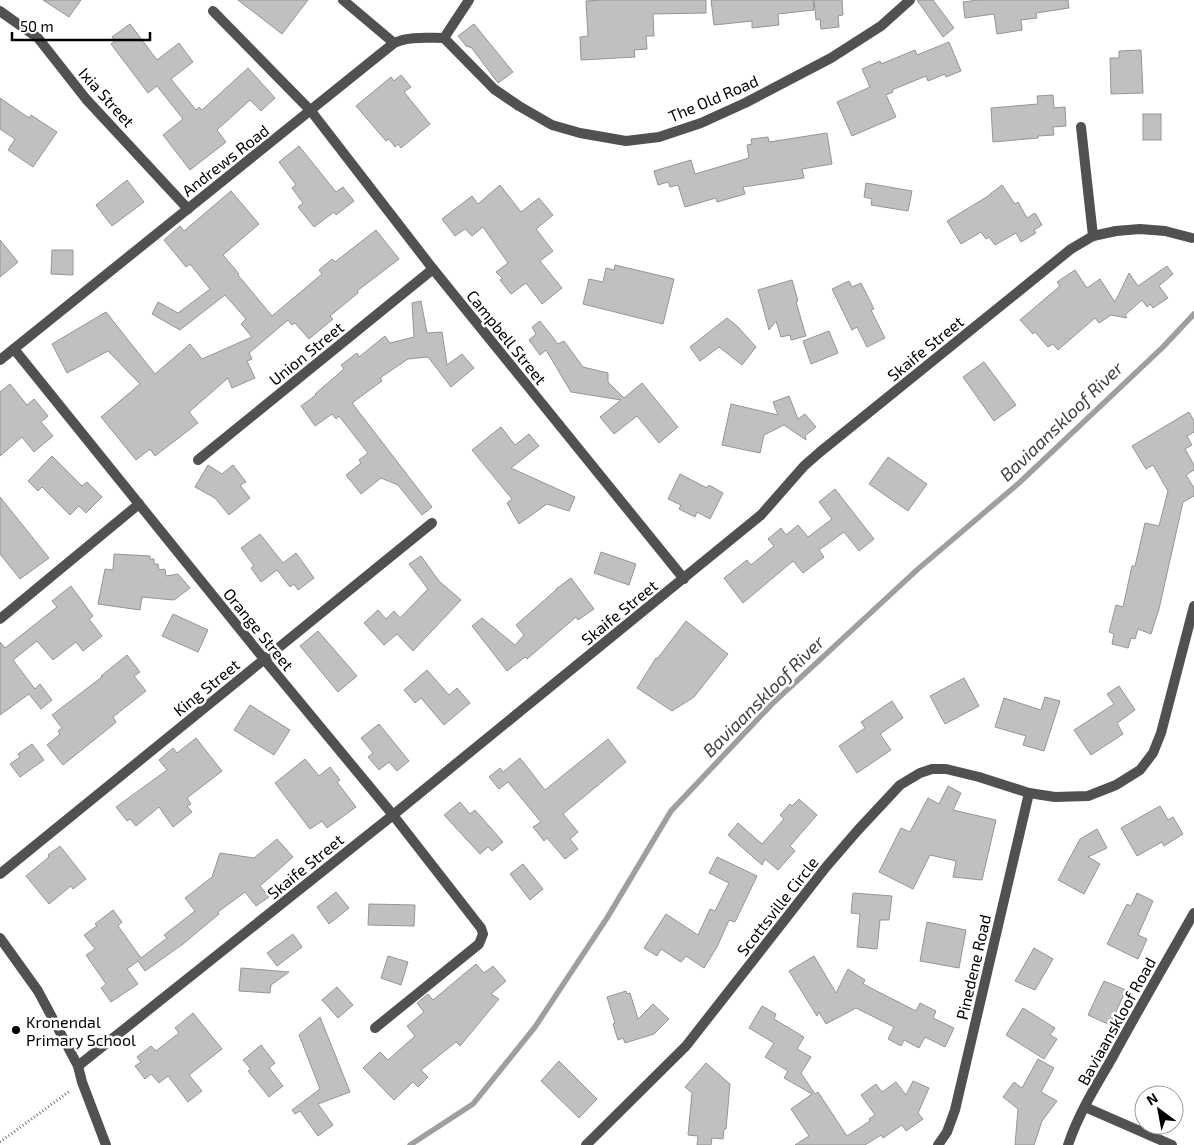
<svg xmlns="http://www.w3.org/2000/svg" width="1194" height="1145" font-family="'Exo 2',sans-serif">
	<rect width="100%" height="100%" fill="#fff"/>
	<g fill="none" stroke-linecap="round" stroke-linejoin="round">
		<polyline stroke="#9f9f9f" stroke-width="5.5" points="410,1145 473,1104 535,1027 607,918 671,811 772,704 918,569 1019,483 1163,347 1194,314"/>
	</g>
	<g fill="#c0c0c0" stroke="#959595">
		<polygon points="43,0 81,0 69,17"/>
		<polygon points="238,0 308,0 282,34"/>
		<polygon points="602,0 706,0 706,13 653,14 654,36 646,36 647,49 634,50 635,57 581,60 580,37 588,36 586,1"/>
		<polygon points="711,0 813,0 814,10 778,14 779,25 752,28 752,21 714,25"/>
		<polygon points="814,0 842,0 843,15 838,16 839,27 821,29 820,19 816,20"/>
		<polygon points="917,0 933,0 954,28 943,37"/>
		<polygon points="978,0 1068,0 1069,8 1036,13 1037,18 1021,20 1022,30 997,34 994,14 965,18 963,2"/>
		<polygon points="130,24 157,60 179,43 193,62 171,79 196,110 199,107 202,110 248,68 275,98 261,111 250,100 217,130 226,142 190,170 163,135 183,119 157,86 148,93 111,44 115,41 112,37"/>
		<polygon points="474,24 513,72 498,83 471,47 470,48 469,46 467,47 458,36"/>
		<polygon points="949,42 961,71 946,77 945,74 928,81 926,76 892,90 893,92 886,95 896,117 852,136 837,102 870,87 862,69 880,61 881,64 915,50 917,55"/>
		<polygon points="1141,50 1143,93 1111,94 1110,58 1119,58 1119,51"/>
		<polygon points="401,75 411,87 404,92 430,124 401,148 398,144 395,147 389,139 386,141 356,106 391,77 394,81"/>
		<polygon points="1053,95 1054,108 1065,107 1066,126 1053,127 1054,135 1038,136 1038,138 993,142 991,108 1038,104 1037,96"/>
		<polygon points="0,98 29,118 31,115 57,132 33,167 8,150 15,139 0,129"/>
		<rect x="1143" y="114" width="18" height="26"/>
		<polygon points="827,133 832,164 802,169 804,178 743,187 745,194 717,202 716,198 685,207 678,185 670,187 668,182 658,185 654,171 691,160 695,174 749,158 747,145 752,144 751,139 768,137 769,142"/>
		<polygon points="299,146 336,192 343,187 354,201 336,215 334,212 314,227 298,207 303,203 292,188 296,185 279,162"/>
		<polygon points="127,180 144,202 112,226 96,205"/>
		<polygon points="866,183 912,191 908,211 871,205 872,199 864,197"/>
		<polygon points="500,185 521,212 539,198 553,215 536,229 553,251 540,261 562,288 542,304 526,283 511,294 500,280 502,278 496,272 508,263 483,227 472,236 465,229 455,236 442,219 472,196 478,204"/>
		<polygon points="1002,185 1015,204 1018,202 1027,218 1035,213 1042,225 1034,230 1036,233 1021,242 1016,233 995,245 989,237 986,239 981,232 961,244 947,221 990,195 990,194"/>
		<polygon points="231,191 259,224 223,255 239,274 238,275 272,316 322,274 319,270 332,259 335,262 376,230 399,259 357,291 358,293 330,316 333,319 309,339 295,323 292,325 288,320 249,353 252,359 247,361 255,378 232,388 228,378 189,412 198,423 155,456 150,449 136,460 101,417 140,384 108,351 67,373 52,344 106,312 155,374 190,344 202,359 252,337 241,324 246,319 225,295 180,330 152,314 158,302 178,313 210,289 190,264 186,267 164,240 180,226 184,231"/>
		<polygon points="0,240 18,262 0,277"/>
		<polygon points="52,250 73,250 73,275 51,274"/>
		<polygon points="615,265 674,279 663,324 583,304 589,279 603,282 606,268 614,270"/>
		<polygon points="1167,266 1173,274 1159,286 1168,298 1153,308 1150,304 1147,307 1142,300 1125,315 1127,318 1111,315 1099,323 1095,318 1058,350 1053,344 1048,347 1035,332 1033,334 1020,320 1060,286 1057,282 1075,270 1087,288 1100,279 1115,302 1129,273 1138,286"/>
		<polygon points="792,280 798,301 796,302 806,336 791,340 790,335 781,337 776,321 769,330 758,290"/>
		<polygon points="849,281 852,287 861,283 874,309 871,310 885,338 867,347 857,327 852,330 832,289"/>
		<polygon points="421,301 427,333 442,332 447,365 462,354 474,368 451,387 428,357 408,359 380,378 382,381 352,403 432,507 422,515 398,485 381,478 361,494 346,475 361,463 359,460 368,453 339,416 336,419 332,414 315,426 301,406 316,395 315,394 344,369 341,365 357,353 359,357 385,336 390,343 414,337 412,303"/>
		<polygon points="727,318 738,327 756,347 742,365 719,347 700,361 690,347"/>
		<polygon points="540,321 558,344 564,341 583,367 608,373 608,382 624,398 642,383 678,427 659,443 637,416 614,434 600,417 621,400 571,392 546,350 540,355 529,340 536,334 532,327"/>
		<polygon points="829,331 838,353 811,364 803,341"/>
		<polygon points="984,362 1016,405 994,421 963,377"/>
		<polygon points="10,384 27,405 34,399 48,416 41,422 53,436 34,452 22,437 0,456 0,392"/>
		<polygon points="789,396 798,419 805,414 816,427 805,436 806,440 784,425 764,435 760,453 722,445 731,404 778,415 773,402"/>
		<polygon points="1189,412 1194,421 1194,432 1187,436 1192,445 1185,449 1194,465 1194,470 1186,475 1194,488 1194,496 1183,502 1159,609 1151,634 1138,629 1135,639 1131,638 1128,648 1112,644 1114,634 1109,632 1116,605 1123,607 1132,566 1135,566 1145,523 1159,526 1168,491 1153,465 1146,469 1132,446"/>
		<polygon points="501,427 515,445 529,434 539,446 511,468 575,497 569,511 547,504 519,524 507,503 512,499 472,450"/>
		<polygon points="52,456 82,486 87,482 102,497 86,513 79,506 70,515 42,487 38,491 28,481"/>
		<polygon points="888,457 927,484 908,511 869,484"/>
		<polygon points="208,465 222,474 233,465 246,482 240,485 250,498 229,515 215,498 195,487"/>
		<polygon points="680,474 707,488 709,485 723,493 710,519 697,512 695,517 679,509 681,505 668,499"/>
		<polygon points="835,489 874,539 859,551 844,532 819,550 824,557 803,573 793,561 743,603 724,578 747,560 751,565 774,546 768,539 781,528 786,535 798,525 808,537 832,519 819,502"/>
		<polygon points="0,497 49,558 20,579 0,554"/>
		<polygon points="260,534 283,563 296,553 314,578 298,590 294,584 290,587 277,570 261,582 251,568 254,566 241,548"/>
		<polygon points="601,552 636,564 629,585 594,573"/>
		<polygon points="114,554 150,556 150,559 154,559 154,564 158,564 159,570 165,569 166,576 178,574 190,588 174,600 142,597 140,610 98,604 105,569 113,570"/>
		<polygon points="421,556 439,581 461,600 413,651 397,634 384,645 364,623 378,610 386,619 394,611 400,618 428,589 409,564"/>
		<polygon points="571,578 594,609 578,620 576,617 527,659 525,657 507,671 472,626 482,618 515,645 524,635 516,625 556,590 556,589"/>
		<polygon points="71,586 93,616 89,619 102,636 83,651 76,642 53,660 37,641 13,660 35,689 40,684 52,700 41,709 29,694 0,715 0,642 5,648 57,607 52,601"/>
		<polygon points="173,614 208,630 198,652 162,636"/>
		<polygon points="686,621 728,654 694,697 672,711 637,688 656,658 658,658"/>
		<polygon points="318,631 357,676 338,692 300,646"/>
		<polygon points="127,655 140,672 134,676 146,691 113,717 116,722 114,724 63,765 47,745 60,734 58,731 62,728 52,715 102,677 101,676"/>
		<polygon points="427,670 449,695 457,688 470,703 444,725 421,698 415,703 404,690"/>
		<polygon points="964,678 979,706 945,724 930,696"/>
		<polygon points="1119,686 1135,710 1117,723 1123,734 1091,755 1074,730 1114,704 1107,694"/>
		<polygon points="1045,697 1060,701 1044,751 1023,745 1026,736 995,727 1004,698 1041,710"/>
		<polygon points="892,701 903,718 880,734 891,750 857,773 839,746 865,728 861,722"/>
		<polygon points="250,705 290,730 274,755 234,730"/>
		<polygon points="379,724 409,761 397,771 389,762 379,770 368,757 373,753 361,738"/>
		<polygon points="196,738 222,771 187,798 191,804 187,806 192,812 173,827 159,807 136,826 130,819 127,821 116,807 167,770 159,760 173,748 177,753"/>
		<polygon points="608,739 626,762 563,814 578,832 570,839 578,849 565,859 547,838 544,841 533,827 541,822 508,782 499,789 489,777 500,768 503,772 520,758 545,790"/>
		<polygon points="32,744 44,760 20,777 10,764 20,757 18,754"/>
		<polygon points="305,759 319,776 330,767 340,780 337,782 356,807 327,828 322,821 310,829 275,783"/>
		<polygon points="948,786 961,793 953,810 996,820 982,880 953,877 956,861 930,855 913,889 879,872 901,828 910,832 928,798 939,804"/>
		<polygon points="799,799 817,815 790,846 795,851 778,870 765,859 762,865 728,835 738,823 762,844 784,819 780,815 790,804 792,806"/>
		<polygon points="460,802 470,814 475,810 503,842 492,851 488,847 480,854 444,815"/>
		<polygon points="1160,806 1168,820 1173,817 1183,834 1164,846 1162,842 1137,856 1121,828"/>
		<polygon points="1097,829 1107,848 1088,857 1100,864 1084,894 1058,880 1080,839"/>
		<polygon points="277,839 293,857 260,886 269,897 256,906 245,892 218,912 219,914 183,944 145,971 138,961 127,969 138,984 111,1002 101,988 106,984 86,955 95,949 84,935 97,926 95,924 113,910 122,922 118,926 141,958 167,938 164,935 195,911 185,898 212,877 220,853 254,858"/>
		<polygon points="60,846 86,879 73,889 71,886 49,904 26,876 49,857 48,855"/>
		<polygon points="717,857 757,876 735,922 729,920 717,947 704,968 686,956 681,962 661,949 657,956 644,948 666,914 698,935 710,909 715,911 729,883 709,873"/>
		<polygon points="523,864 543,889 530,900 510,874"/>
		<polygon points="336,892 349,908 329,924 317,907"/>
		<polygon points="853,893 892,896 889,920 880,920 877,949 857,947 860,914 851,913"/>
		<polygon points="1137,893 1153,901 1138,935 1147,939 1138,959 1107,944 1127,904 1131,906"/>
		<polygon points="369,904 415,905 414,926 368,925"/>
		<polygon points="927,922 966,930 959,968 920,961"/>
		<polygon points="293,934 302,947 277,966 267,953"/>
		<polygon points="1034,948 1053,959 1035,990 1015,981"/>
		<polygon points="388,956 408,962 401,985 381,978"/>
		<polygon points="814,956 836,993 848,969 865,980 863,984 916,1011 920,1003 936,1011 933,1018 954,1028 945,1047 925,1037 919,1048 904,1040 901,1046 888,1039 894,1027 856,1008 826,1024 819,1012 817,1016 789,971"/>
		<polygon points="476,964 484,973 493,966 506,981 491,994 499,999 460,1046 456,1042 421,1070 428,1077 418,1087 413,1082 394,1100 363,1068 380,1052 388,1060 415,1036 407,1026 424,1012 417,1003 428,994 433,1000"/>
		<polygon points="241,968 289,972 271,985 270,993 239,991"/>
		<polygon points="1104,981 1126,990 1110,1025 1088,1015"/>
		<polygon points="337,987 353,1005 338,1018 322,1000"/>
		<polygon points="626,991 627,994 630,993 638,1019 653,1004 669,1019 654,1034 625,1043 623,1038 618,1040 613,1024 615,1023 607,997"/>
		<polygon points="762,1006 776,1014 774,1019 804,1037 797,1049 811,1057 801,1073 815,1094 818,1092 847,1136 870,1121 869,1119 875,1115 861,1095 876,1084 882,1092 896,1082 906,1095 913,1081 929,1088 918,1113 923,1119 906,1131 902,1125 883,1138 881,1135 865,1145 795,1145 809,1136 791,1109 812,1094 784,1078 788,1071 765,1057 774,1043 749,1028"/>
		<polygon points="1023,1008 1055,1028 1050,1035 1057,1039 1044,1059 1006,1035"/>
		<polygon points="193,1013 222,1049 189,1075 202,1091 188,1102 168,1076 159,1083 151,1074 145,1079 135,1066 141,1062 137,1057 151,1046 156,1051 179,1033 175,1028"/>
		<polygon points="320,1017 350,1092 318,1104 333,1125 318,1136 300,1111 295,1114 292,1110 320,1089 299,1035"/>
		<polygon points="261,1045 275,1063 269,1068 283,1086 269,1097 248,1071 251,1069 243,1060"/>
		<polygon points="1038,1059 1054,1068 1041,1092 1057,1101 1042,1121 1034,1145 1015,1145 1018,1109 1003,1097 1014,1082 1022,1088"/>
		<polygon points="559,1061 597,1099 579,1118 541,1081"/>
		<polygon points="706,1063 730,1084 726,1129 724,1129 723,1139 712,1138 711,1145 697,1145 698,1136 688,1135 692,1093 685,1087"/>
	</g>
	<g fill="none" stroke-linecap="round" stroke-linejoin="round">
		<polyline stroke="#737373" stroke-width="3" stroke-dasharray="1 2.5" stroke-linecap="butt" points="0,1142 70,1091"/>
		<g stroke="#515151" stroke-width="10">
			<polyline points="343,0 394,43"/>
			<polyline points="0,11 38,38 86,99 188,209"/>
			<polyline points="213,11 311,111 433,269 684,579"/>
			<polyline points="444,38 494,89 519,106 552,125 580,133 626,141 659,137 701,123 745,103 831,58 881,26 910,0"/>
			<polyline points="1081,127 1093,236"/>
			<polyline points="14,349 264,659 393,815 481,928 483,934 479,944 375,1028"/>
			<path d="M0 360 394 43C409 36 427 38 444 38L469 0"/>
			<polyline points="198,460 433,269"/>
			<polyline points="0,619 139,504"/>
			<polyline points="0,874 432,523"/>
			<polyline points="0,938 38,991 78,1066 82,1082 106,1145"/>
			<polyline points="78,1066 393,815 761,515 804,466 820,452 1071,249 1093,236 1116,231 1140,229 1165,231 1192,238"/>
			<polyline points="1085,1107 1172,1145"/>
			<polyline points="586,1145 686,1046 826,867 858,830 900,785 920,773 932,769 946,769 979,777 1029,793 1055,797 1088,796 1116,785 1140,770 1153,753 1161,733 1194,606"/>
			<polyline points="938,1145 947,1132 955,1110 1029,793"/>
			<path d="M1068 1145C1078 1115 1095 1087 1111 1060 1138 1010 1166 962 1194 913"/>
		</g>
	</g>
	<circle fill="#000" stroke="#fff" stroke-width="2" cx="16" cy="1030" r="5"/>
	<g text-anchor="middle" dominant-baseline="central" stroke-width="5" stroke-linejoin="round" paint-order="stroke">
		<g font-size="16" fill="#000" stroke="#fff">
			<text transform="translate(107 97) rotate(48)">Ixia Street</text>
			<text transform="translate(713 98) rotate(-23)">The Old Road</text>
			<text transform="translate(225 160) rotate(-38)">Andrews Road</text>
			<text transform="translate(507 337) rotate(51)">Campbell Street</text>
			<text transform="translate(925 348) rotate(-39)">Skaife Street</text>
			<text transform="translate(306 353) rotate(-39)">Union Street</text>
			<text transform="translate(619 612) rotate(-39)">Skaife Street</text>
			<text transform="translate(259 629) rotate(51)">Orange Street</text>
			<text transform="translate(206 687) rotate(-39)">King Street</text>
			<text transform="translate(305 866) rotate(-39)">Skaife Street</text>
			<text transform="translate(777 906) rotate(-52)">Scottsville Circle</text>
			<text transform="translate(973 967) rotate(-77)">Pinedene Road</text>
			<text transform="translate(1116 1021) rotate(-61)">Baviaanskloof Road</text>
		</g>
		<g font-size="16" fill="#000" stroke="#fff" text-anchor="start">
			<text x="26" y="1021">Kronendal<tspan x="26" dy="18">Primary School</tspan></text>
		</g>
		<g font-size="18" font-style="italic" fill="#404040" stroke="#fff">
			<text transform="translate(1061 421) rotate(-44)">Baviaanskloof River</text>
			<text transform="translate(763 696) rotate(-45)">Baviaanskloof River</text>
		</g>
	</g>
	<g transform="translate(1159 1110) rotate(328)"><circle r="24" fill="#ffffff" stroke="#999999"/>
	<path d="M0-4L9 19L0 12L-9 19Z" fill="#000000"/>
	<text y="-8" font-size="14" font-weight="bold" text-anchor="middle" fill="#000000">N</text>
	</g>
	<path d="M12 32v8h138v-8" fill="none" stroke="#000000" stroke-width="2.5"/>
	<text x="20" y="32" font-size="15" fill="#000000" stroke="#ffffff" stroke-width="4" paint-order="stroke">50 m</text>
</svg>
